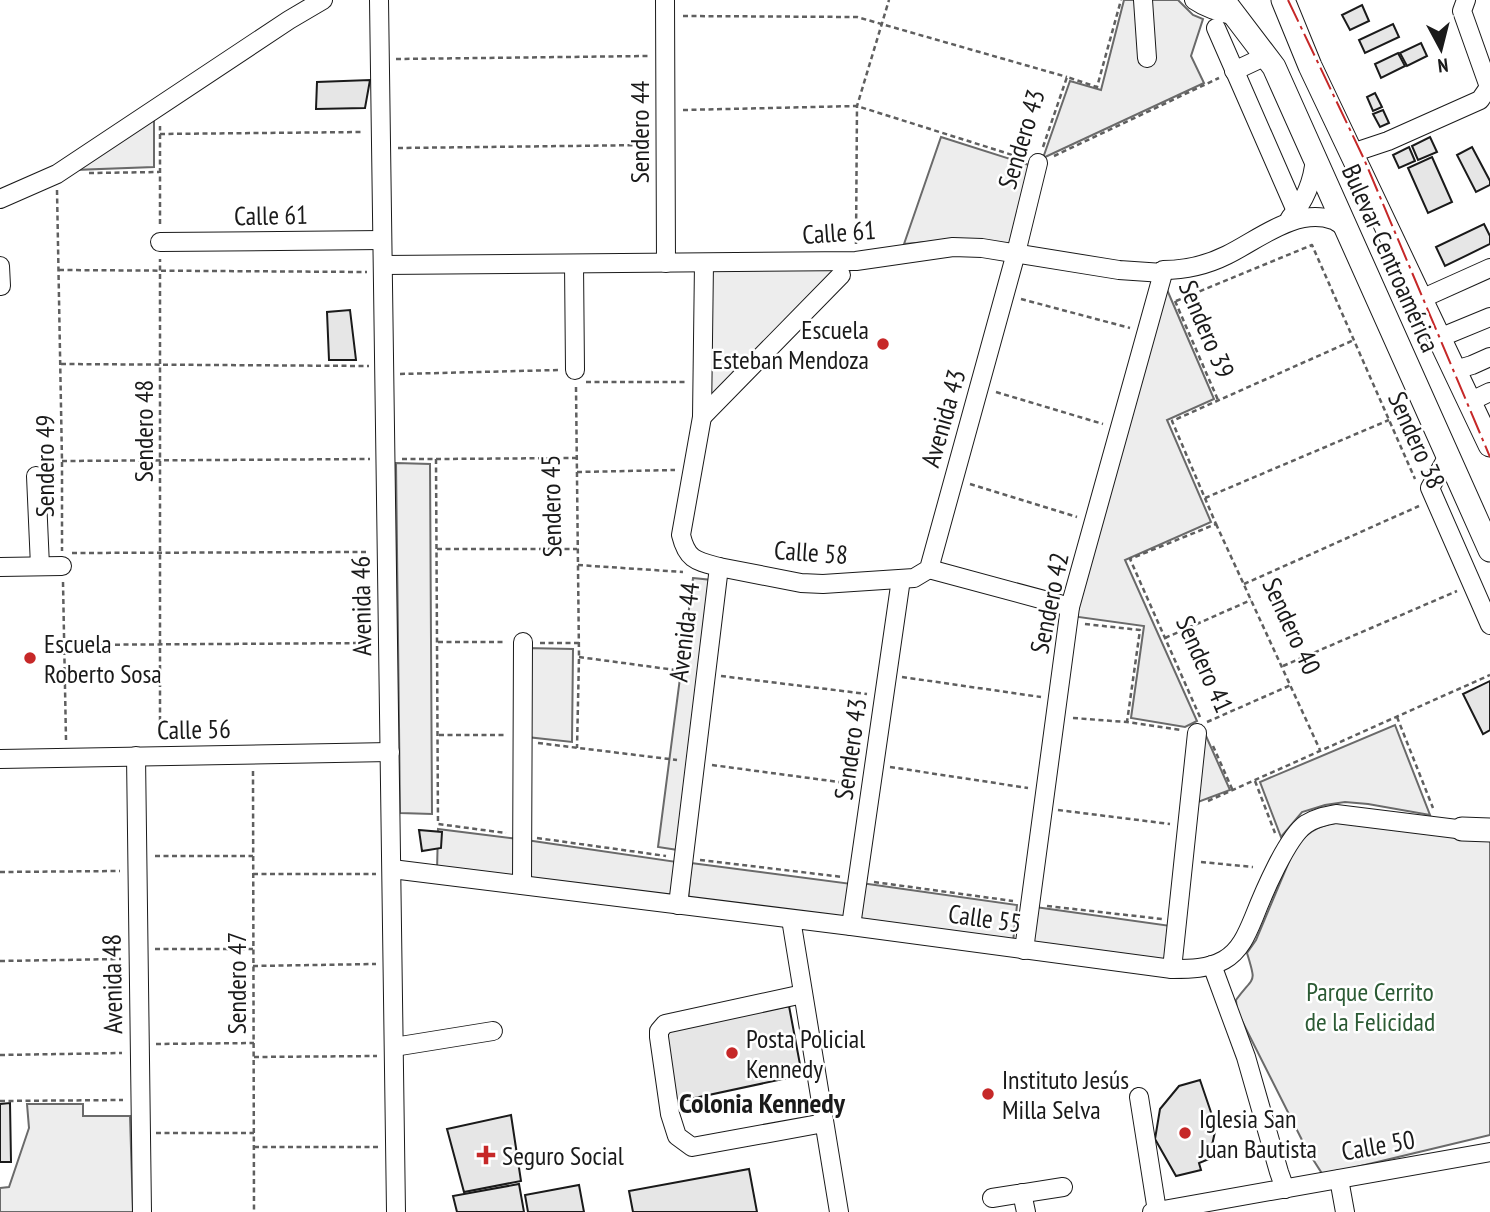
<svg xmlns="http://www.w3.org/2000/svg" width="1490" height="1212" font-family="'PT Sans Narrow',sans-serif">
	<rect width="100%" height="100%" fill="#fff"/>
	<g fill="#ededed" stroke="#6a6a6a" stroke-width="2">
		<polygon points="1124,0 1178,0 1193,15 1203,19 1191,56 1204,83 1043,158 1070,81 1101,90"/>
		<polygon points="154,119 154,167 72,170"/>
		<polygon points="941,137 1032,166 1012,244 950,240 904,244"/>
		<polygon points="841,266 708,401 709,268"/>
		<polygon points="1165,285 1214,399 1167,420 1211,522 1125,560 1197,721 1185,727 1131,718 1144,626 1064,615"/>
		<polygon points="396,463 430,464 432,814 400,813"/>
		<polygon points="693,578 712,580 678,850 658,847"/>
		<polygon points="526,648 573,649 572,742 527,737"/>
		<polygon points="1395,725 1430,815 1368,804 1345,802 1325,805 1302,812 1281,837 1260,782"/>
		<polygon points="1202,727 1230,790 1190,805"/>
		<path d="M1344 822 1490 841V1135L1323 1175 1307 1150 1237 1011 1236 1000C1254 975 1257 985 1247 953L1256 940 1296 845C1310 830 1323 823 1344 822Z"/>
		<polygon points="438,829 518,839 518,881 437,871"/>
		<polygon points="526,840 677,862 673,900 527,882"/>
		<polygon points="691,863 852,884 848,919 688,901"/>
		<polygon points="861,883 1017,905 1013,942 856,919"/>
		<polygon points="1028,906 1171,926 1165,964 1023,945"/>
		<polygon points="27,1104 83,1104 83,1116 130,1116 133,1212 0,1212 0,1188 9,1187 29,1128"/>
	</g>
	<g fill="#e6e6e6" stroke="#1a1a1a" stroke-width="2">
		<polygon points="1362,5 1369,21 1350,30 1342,15"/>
		<polygon points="1393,24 1399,37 1365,53 1359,40"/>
		<polygon points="1421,43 1427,56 1407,66 1400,53"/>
		<polygon points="1398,53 1405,66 1381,78 1375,64"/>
		<polygon points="370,80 365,108 316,109 317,82"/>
		<polygon points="1375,93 1382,107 1373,111 1367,97"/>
		<polygon points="1383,110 1389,123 1380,127 1373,114"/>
		<polygon points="1430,137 1437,152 1418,160 1412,146"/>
		<polygon points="1409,147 1415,161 1399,168 1393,155"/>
		<polygon points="1472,147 1490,181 1490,185 1476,192 1457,155"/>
		<polygon points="1432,157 1452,202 1428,213 1408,168"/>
		<polygon points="1484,224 1490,236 1490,244 1445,266 1436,247"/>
		<polygon points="350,310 356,360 329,360 327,312"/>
		<polygon points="1490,681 1490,730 1483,734 1463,694"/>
		<polygon points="419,830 442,832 441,848 422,851"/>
		<polygon points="789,1006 802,1075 676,1102 662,1031"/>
		<polygon points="1200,1080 1216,1127 1209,1159 1199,1163 1201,1170 1176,1176 1155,1139 1160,1109 1179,1086"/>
		<polygon points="10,1103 11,1162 0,1162 0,1104"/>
		<polygon points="511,1115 521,1181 464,1192 447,1129"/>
		<polygon points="749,1169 757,1212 633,1212 629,1191"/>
		<polygon points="519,1184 524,1212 457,1212 453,1196"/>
		<polygon points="579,1185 584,1212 528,1212 525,1195"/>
	</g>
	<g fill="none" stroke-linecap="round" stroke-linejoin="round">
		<defs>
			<g id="minor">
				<polyline points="379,0 396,1212"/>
				<polyline points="665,0 666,263"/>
				<polyline points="1143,0 1147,58"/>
				<path d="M1194 0C1207 9 1221 13 1237 16"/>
				<polyline points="1216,28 1296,211"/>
				<polyline points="1234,71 1266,56"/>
				<polyline points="1352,153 1388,141 1480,100 1489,87 1462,11 1466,0"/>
				<polyline points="0,199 57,174 289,20 323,0"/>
				<path d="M1290 218C1306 200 1313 181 1315 158"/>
				<polyline points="160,242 382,240"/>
				<polyline points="574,264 575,370"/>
				<path d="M383 265 856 261 953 247 982 248 1119 270 1163 273V270C1186 270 1207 265 1227 255 1258 240 1296 207 1333 220 1338 222 1342 226 1347 229"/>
				<polyline points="0,266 1,286"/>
				<polyline points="1421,299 1490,268"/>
				<polyline points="1439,338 1490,317"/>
				<polyline points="1455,370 1472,365 1490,357"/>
				<polyline points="1469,402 1490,392"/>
				<polyline points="702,417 841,275"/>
				<polyline points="1448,456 1430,488 1490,625"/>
				<polyline points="36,476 40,566"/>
				<polyline points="0,567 62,566"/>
				<polyline points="719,567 801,583 823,584 914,578 929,569 1016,253 1038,163"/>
				<polyline points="929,569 1070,607"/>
				<polyline points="136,756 142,1212"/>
				<polyline points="0,759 390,752"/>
				<path d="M392 869 851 926 1172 969C1190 969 1208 969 1224 960 1240 951 1247 934 1254 917 1263 894 1287 837 1306 824 1315 818 1325 816 1336 814L1473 831"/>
				<polyline points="522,885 523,642"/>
				<path d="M678 905 719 567C696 561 687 560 681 535L702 417 704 263"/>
				<polyline points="791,919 839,1212"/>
				<polyline points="851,926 901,579"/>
				<polyline points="1024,950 1070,607 1163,273"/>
				<polyline points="1212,965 1246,1057 1279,1172 1285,1189"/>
				<polyline points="1172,969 1197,733"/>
				<polyline points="803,994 665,1024 659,1031 659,1037 670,1114 677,1136 692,1147 824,1123"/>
				<polyline points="394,1047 493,1031"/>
				<polyline points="1139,1097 1157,1211"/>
				<polyline points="1339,1179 1345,1212"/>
				<polyline points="1022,1193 1026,1212"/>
				<polyline points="992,1198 1063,1187"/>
				<polyline points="1152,1212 1490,1152"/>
			</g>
			<g id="major">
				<polyline points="1223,0 1274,67 1490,550"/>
				<polyline points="1283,0 1310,66 1490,445"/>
				<polyline points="1462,829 1490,830"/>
			</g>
		</defs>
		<use href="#minor" stroke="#1a1a1a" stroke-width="20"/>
		<use href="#major" stroke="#1a1a1a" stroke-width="25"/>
		<g stroke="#5f5f5f" stroke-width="2.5" stroke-dasharray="5 3.5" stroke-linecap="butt">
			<polyline points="683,16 857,17 1067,77"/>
			<polyline points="396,59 648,56"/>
			<polyline points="683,110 857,106 1022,158"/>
			<polyline points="160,134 363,132"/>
			<polyline points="1043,147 1067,77 1097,87 1121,0"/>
			<polyline points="398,148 650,145"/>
			<polyline points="1054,156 1219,78"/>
			<polyline points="89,173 159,172"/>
			<polyline points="57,190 62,461 62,551"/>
			<polyline points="160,224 160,126"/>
			<polyline points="856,244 857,106 889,0"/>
			<polyline points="59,270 367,272"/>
			<polyline points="1021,299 1130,328"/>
			<polyline points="1175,301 1218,400"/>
			<polyline points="1176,301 1312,245 1415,479"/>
			<polyline points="61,364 369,366"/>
			<polyline points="400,374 558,370"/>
			<polyline points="586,382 688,382"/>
			<polyline points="576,387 579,657 577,748"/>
			<polyline points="996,392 1103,424"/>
			<polyline points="402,459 436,459 438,824 506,833"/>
			<polyline points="436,459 576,458"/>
			<polyline points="62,461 370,459"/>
			<polyline points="577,472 675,470"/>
			<polyline points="970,484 1077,517"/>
			<polyline points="1205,498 1389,420"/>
			<polyline points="1216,524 1320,750"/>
			<polyline points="437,549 577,549"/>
			<polyline points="72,553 369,552"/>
			<polyline points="578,565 683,572"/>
			<polyline points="63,582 66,740"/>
			<polyline points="1244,584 1419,506"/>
			<polyline points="1085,624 1140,630 1127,722"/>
			<polyline points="1165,638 1251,600"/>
			<polyline points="438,642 505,642"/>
			<polyline points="540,643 579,643"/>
			<polyline points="64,645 371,643"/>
			<polyline points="579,657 690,672"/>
			<polyline points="1283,666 1457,591"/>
			<polyline points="721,676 867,694"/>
			<polyline points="902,677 1041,697"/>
			<polyline points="1200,717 1130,559 1216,524 1172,421 1354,340"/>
			<polyline points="1397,717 1433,808"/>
			<polyline points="1073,718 1127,722 1181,730"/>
			<polyline points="1207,722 1291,685"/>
			<polyline points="439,735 506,735"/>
			<polyline points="160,738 160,259"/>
			<polyline points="538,743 677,760"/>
			<polyline points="1213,746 1233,791"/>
			<polyline points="712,765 854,784"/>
			<polyline points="890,767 1028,788"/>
			<polyline points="253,771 254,1212"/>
			<polyline points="1255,781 1275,833"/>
			<polyline points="1208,801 1490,675"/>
			<polyline points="1058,810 1170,824"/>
			<polyline points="537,838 666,856"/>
			<polyline points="155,856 253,856"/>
			<polyline points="700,860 843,877"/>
			<polyline points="1201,862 1253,867"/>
			<polyline points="0,872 120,871"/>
			<polyline points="253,874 376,874"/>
			<polyline points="874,882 1013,901"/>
			<polyline points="1047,906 1162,919"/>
			<polyline points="155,949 253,949"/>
			<polyline points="0,961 121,959"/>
			<polyline points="253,966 376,964"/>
			<polyline points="156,1044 254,1043"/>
			<polyline points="0,1055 122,1053"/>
			<polyline points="254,1057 377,1056"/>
			<polyline points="0,1101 123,1100"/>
			<polyline points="156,1133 254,1133"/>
			<polyline points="254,1147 380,1147"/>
		</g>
		<use href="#minor" stroke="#fff" stroke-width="18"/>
		<use href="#major" stroke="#fff" stroke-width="23"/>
		<polyline stroke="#c62828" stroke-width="2" stroke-dasharray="24 5 3.5 5" stroke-linecap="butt" points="1288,0 1364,159 1490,457"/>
	</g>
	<g fill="#c62828" stroke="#fff" stroke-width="2.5">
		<circle cx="883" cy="344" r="7"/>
		<circle cx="30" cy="658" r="7"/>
		<circle cx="732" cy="1053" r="7"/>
		<circle cx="988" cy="1094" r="7"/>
		<circle cx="1185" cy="1133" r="7"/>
		<path d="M482.5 1144.5h7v7h7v7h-7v7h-7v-7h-7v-7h7z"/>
	</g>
	<g text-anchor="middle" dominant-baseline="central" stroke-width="5" stroke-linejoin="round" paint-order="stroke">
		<g font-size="26" fill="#1a1a1a" stroke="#fff">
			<text transform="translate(639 132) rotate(-90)">Sendero 44</text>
			<text transform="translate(1021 139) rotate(-73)">Sendero 43</text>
			<text transform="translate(271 215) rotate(-1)">Calle 61</text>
			<text transform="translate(839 232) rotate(-4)">Calle 61</text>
			<text transform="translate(1391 258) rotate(66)">Bulevar Centroamérica</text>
			<text transform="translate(1207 329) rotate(67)">Sendero 39</text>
			<text transform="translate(943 418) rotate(-74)">Avenida 43</text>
			<text transform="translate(143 431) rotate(-90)">Sendero 48</text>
			<text transform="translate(1417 440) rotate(66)">Sendero 38</text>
			<text transform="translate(44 466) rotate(-90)">Sendero 49</text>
			<text transform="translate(551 506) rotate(-91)">Sendero 45</text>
			<text transform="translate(811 552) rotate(4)">Calle 58</text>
			<text transform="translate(1049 603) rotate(-78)">Sendero 42</text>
			<text transform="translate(361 606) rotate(-91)">Avenida 46</text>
			<text transform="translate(1292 626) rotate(65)">Sendero 40</text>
			<text transform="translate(684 632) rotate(-83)">Avenida 44</text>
			<text transform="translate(1205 664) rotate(66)">Sendero 41</text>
			<text transform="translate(194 729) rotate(-1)">Calle 56</text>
			<text transform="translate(850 749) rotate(-82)">Sendero 43</text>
			<text transform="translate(985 918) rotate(8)">Calle 55</text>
			<text transform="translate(236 983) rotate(-90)">Sendero 47</text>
			<text transform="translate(112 984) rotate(-91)">Avenida 48</text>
			<text transform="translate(1378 1145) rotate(-10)">Calle 50</text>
		</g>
		<g font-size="26" fill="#1a1a1a" stroke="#fff" text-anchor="start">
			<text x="869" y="329" text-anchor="end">Escuela<tspan x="869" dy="30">Esteban Mendoza</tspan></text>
			<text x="44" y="643">Escuela<tspan x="44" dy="30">Roberto Sosa</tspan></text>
			<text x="746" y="1038">Posta Policial<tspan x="746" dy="30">Kennedy</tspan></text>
			<text x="1002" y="1079">Instituto Jesús<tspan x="1002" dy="30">Milla Selva</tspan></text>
			<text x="1199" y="1118">Iglesia San<tspan x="1199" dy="30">Juan Bautista</tspan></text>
			<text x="502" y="1155">Seguro Social</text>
		</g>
		<g font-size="26" fill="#2b5a34" stroke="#fff">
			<text x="1370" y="991">Parque Cerrito<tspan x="1370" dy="30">de la Felicidad</tspan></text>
		</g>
		<g font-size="28" font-weight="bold" fill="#1a1a1a" stroke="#fff">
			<text x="762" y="1102">Colonia Kennedy</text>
		</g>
	</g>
	<g transform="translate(1441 49) rotate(173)" stroke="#ffffff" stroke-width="5" paint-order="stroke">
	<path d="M0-5L12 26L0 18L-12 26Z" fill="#1a1a1a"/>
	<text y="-10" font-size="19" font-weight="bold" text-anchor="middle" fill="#1a1a1a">N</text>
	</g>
</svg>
